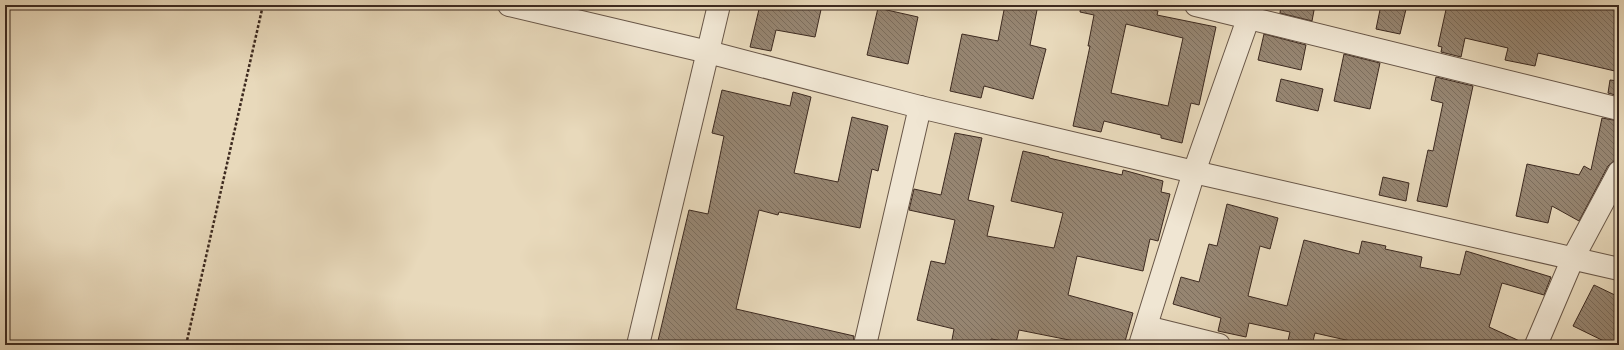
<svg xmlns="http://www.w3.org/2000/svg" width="1624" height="350" font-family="'IM FELL English',serif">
	<defs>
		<pattern id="building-back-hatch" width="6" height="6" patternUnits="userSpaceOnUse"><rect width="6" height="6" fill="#968571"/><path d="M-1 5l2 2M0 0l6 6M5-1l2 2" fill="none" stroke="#7c6d5c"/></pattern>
	</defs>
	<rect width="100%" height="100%" fill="#e8d9bb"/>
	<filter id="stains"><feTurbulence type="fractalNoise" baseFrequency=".005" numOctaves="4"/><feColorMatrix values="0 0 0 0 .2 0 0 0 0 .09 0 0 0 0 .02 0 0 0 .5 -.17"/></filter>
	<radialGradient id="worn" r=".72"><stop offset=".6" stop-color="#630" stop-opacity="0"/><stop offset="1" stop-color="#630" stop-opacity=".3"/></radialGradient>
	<g fill="url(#building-back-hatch)" stroke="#3d2a20" fill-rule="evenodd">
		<polygon points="760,5 822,5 815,37 776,30 771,51 750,47"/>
		<polygon points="1005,5 1038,5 1030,45 1046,49 1033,99 984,86 981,98 950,91 962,34 998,41"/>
		<path d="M1081 5H1137L1158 11 1157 15 1216 27 1199 105 1191 103 1182 143 1161 138V135L1104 121 1101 132 1073 126 1090 46H1088L1094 15 1080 12ZM1126 24 1183 38 1168 106 1111 93Z"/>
		<polygon points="1281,5 1315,5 1312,21 1280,13"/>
		<polygon points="1381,5 1407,5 1400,34 1376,29"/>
		<polygon points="1447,5 1619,5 1619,72 1538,53 1535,66 1505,60 1508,48 1465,38 1461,57 1441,52 1442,47 1438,46"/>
		<polygon points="878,8 918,17 908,64 867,55"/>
		<polygon points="1264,34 1306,45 1301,70 1258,60"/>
		<polygon points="1344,54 1380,63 1370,109 1334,101"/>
		<polygon points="1436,77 1473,86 1447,207 1417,201 1428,150 1433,151 1443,103 1431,100"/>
		<polygon points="1281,79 1323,89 1318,111 1276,101"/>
		<polygon points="1610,80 1619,81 1619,96 1608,93"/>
		<polygon points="722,90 790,106 793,92 811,97 794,173 838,182 852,117 888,126 878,171 872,169 860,228 779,212 778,215 759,210 736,309 854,336 853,345 657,345 689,210 708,214 724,136 712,133"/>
		<polygon points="1602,118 1619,121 1619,144 1615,160 1608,166 1579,221 1552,206 1548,223 1516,216 1527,164 1579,175 1584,166 1591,170"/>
		<polygon points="955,133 982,138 968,200 994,206 987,236 1054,248 1063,213 1011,201 1023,151 1049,157 1049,158 1122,175 1123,170 1163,181 1161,192 1170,194 1158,241 1150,239 1143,271 1077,256 1068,295 1133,313 1124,345 1094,345 1019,330 1016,343 991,339 990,345 951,345 954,329 917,320 931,261 945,264 955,220 909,210 914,189 941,195"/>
		<polygon points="1383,177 1409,183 1406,201 1379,195"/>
		<polygon points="1227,204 1278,218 1270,249 1260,246 1248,296 1287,306 1304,240 1359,254 1362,241 1386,246 1385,249 1422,257 1420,267 1460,275 1466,251 1551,277 1544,295 1502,283 1489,327 1524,343 1524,345 1368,345 1315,333 1312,345 1287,345 1290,332 1249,323 1246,337 1218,331 1221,318 1173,304 1181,277 1199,282 1209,244 1217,246"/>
		<polygon points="1594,285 1619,297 1619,345 1612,345 1573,326"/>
	</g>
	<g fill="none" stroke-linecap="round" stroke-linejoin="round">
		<defs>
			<g id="street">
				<polyline points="509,5 708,52 920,107 1194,172 1619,269"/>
				<polyline points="1196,5 1619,109"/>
				<polyline points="1146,327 1219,345"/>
				<polyline points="638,345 719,5"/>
				<polyline points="865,345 920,107"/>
				<polyline points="1140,345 1194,172 1253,5"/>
				<polyline points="1536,345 1573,258 1619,172"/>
			</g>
		</defs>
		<use href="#street" stroke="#685647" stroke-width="24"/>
		<polyline stroke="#3d2a20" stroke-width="2.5" stroke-dasharray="3 2" stroke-linecap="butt" points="186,345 263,5"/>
		<use href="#street" stroke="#f0e6d3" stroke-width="22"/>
	</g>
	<rect width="1624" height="350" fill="none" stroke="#e8d9bb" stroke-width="20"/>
	<rect x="6" y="6" width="1612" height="338" fill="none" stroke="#3d2a20" stroke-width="2"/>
	<rect x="10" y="10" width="1604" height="330" fill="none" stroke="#3d2a20"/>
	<rect width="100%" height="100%" filter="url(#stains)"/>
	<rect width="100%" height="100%" fill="url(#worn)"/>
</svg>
